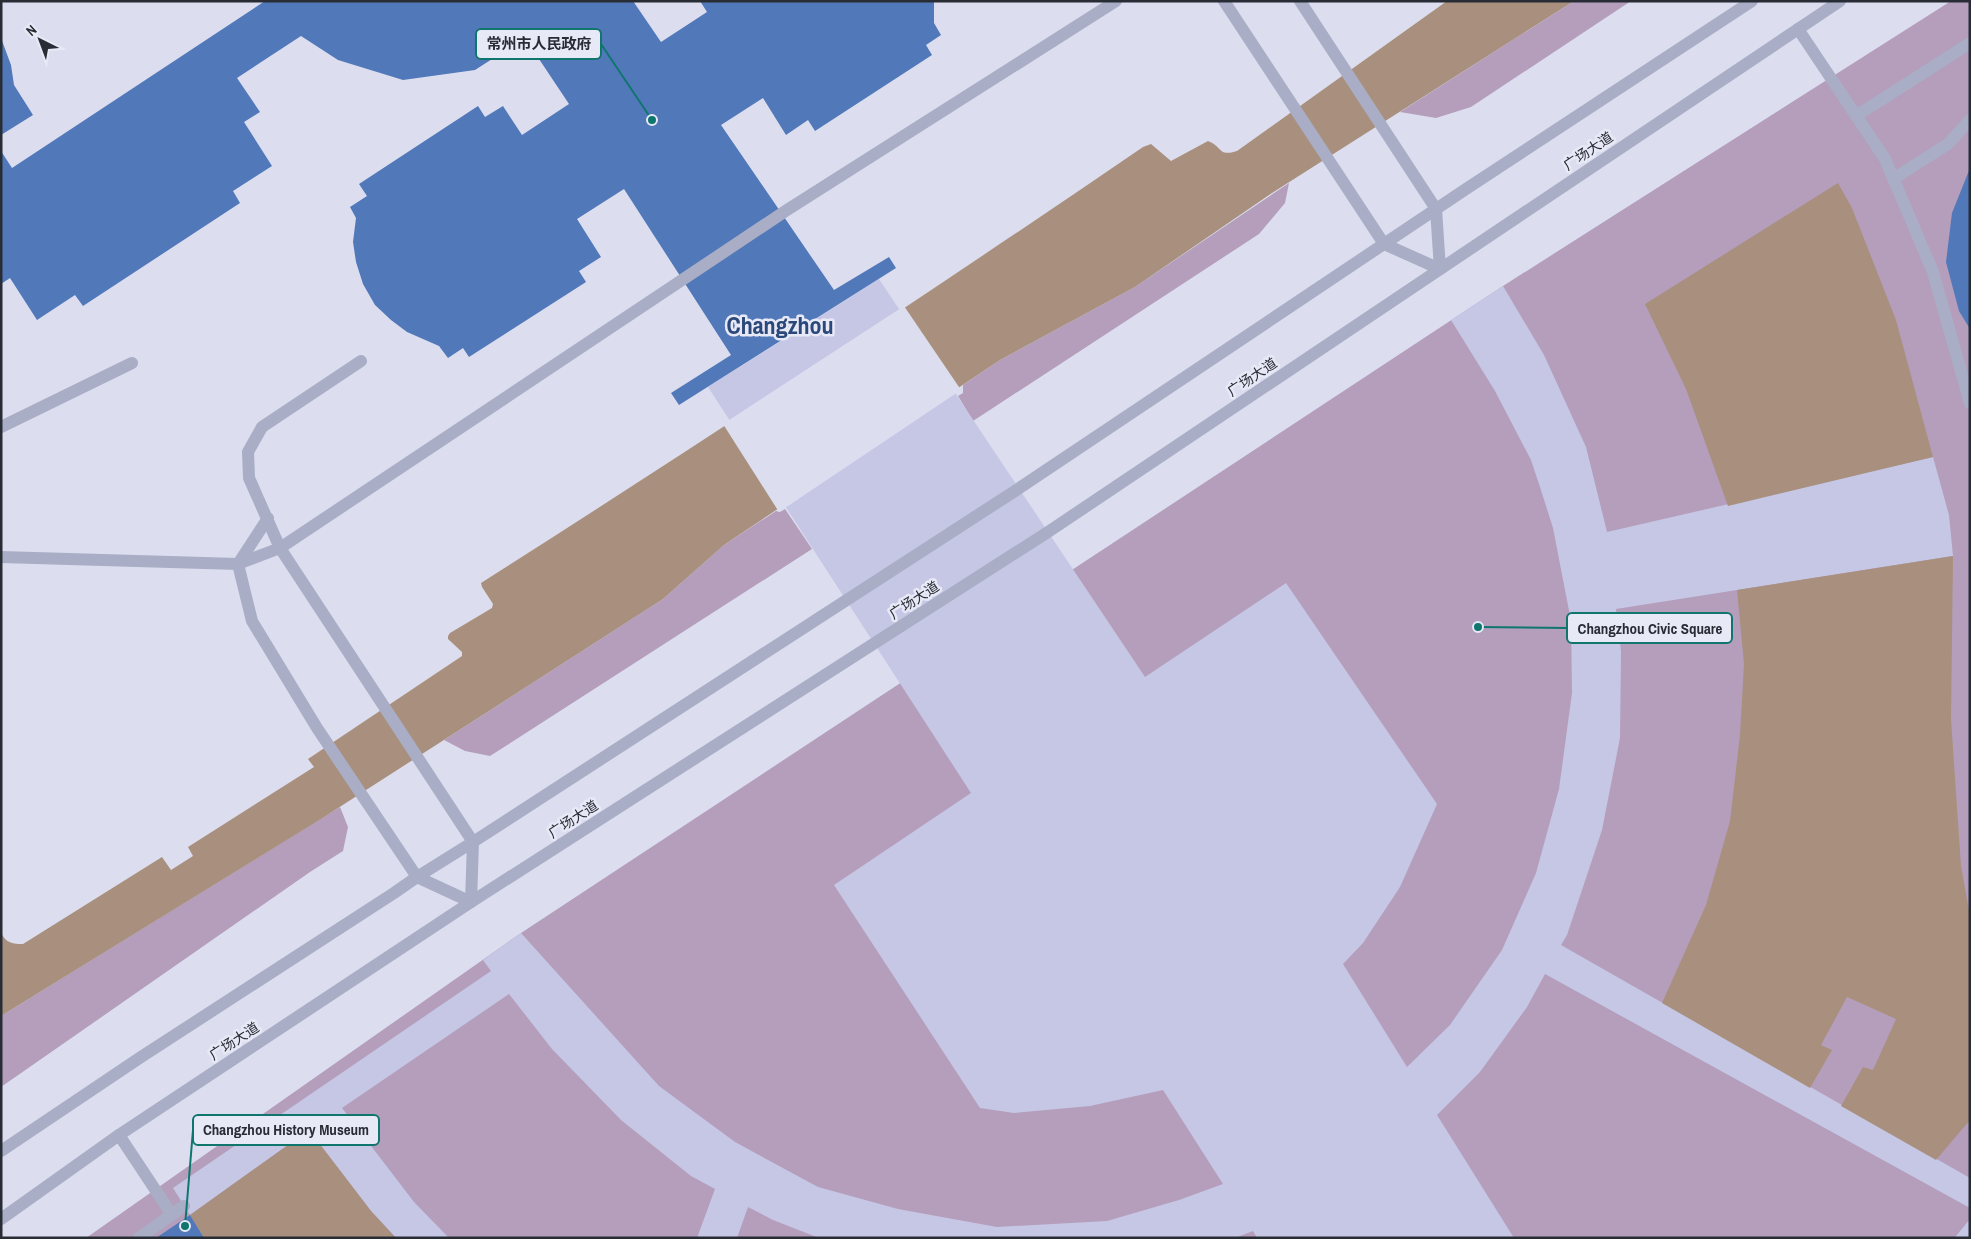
<svg xmlns="http://www.w3.org/2000/svg" width="1971" height="1239" font-family="'Archivo Narrow','Noto Sans SC',sans-serif">
	<rect width="100%" height="100%" fill="#dcdeef"/>
	<g fill="#b49ebc">
		<polygon points="1574,1 1631,1 1471,107 1436,118 1400,112"/>
		<polygon points="1951,1 1970,1 1970,1238 86,1238 521,933 1503,286"/>
		<polygon points="1289,183 1285,203 1259,234 973,421 958,396 963,393 963,385 1000,360 1135,287"/>
		<polygon points="785,509 812,549 490,756 465,751 444,740 663,599 724,545 776,511 780,512"/>
		<polygon points="340,807 348,827 343,851 310,872 1,1087 1,1016"/>
	</g>
	<g fill="#c5c7e5">
		<polygon points="879,279 1145,677 1286,583 1437,804 1400,887 1363,943 1343,964 1407,1067 1450,1025 1502,950 1536,873 1559,789 1572,693 1571,621 1553,528 1540,487 1531,460 1495,391 1451,320 1503,286 1544,355 1586,447 1607,532 1933,457 1949,515 1953,556 1616,609 1621,651 1620,738 1602,830 1567,935 1561,945 1970,1178 1970,1208 1545,974 1527,1007 1480,1072 1437,1115 1514,1238 1257,1238 1253,1231 1235,1238 819,1238 773,1220 748,1207 737,1238 697,1238 715,1189 691,1176 621,1120 552,1049 509,994 342,1108 414,1202 449,1238 396,1238 371,1211 309,1130 190,1215 173,1188 491,971 483,960 521,933 659,1086 735,1142 818,1187 898,1209 997,1227 1107,1221 1179,1200 1223,1184 1163,1090 1090,1106 1014,1113 980,1108 834,885 971,793 708,387"/>
		<polygon points="1970,1219 1970,1238 1954,1238 1956,1236"/>
	</g>
	<g fill="#a9907e">
		<path d="M1447 1H1574L1272 193 1135 287 1000 360 724 545 663 599 321 819 1 1016V933C6 943 13 944 23 944L162 857 171 870 193 856 188 847 314 767 308 759 462 656V652L448 639V636L450 633 492 608 493 604 482 587 481 583C704 441 925 296 1143 147L1151 144 1171 161 1208 141C1223 147 1218 157 1237 151Z"/>
		<polygon points="1838,183 1852,208 1896,320 1933,457 1728,506 1686,389 1645,304"/>
		<polygon points="1953,556 1951,719 1961,866 1970,916 1970,1120 1936,1160 1841,1106 1863,1067 1873,1070 1896,1019 1847,997 1821,1045 1832,1050 1810,1088 1662,1003 1706,905 1730,821 1740,735 1744,664 1737,590"/>
		<polygon points="309,1130 371,1211 396,1238 204,1238 190,1215"/>
	</g>
	<polygon fill="#dcdeef" points="904,306 961,390 779,512 723,424"/>
	<g fill="#5178b9">
		<polygon points="265,1 633,1 661,42 707,12 700,1 934,1 934,23 941,35 926,45 932,55 815,131 808,120 786,135 763,98 721,125 834,290 889,257 896,268 679,405 671,393 731,355 624,189 577,219 601,257 579,271 586,282 469,357 463,348 448,358 439,346 407,332 391,320 375,305 363,284 356,262 353,242 356,218 350,207 367,196 359,184 478,106 485,117 503,106 522,135 569,104 525,38 475,70 403,80 338,60 301,36 237,78 260,112 244,122 272,166 233,191 240,203 83,306 75,295 37,320 10,278 1,284 1,151 12,168"/>
		<polygon points="1,38 11,65 14,85 33,115 1,135"/>
		<polygon points="1970,168 1970,329 1959,311 1946,262 1952,213"/>
		<polygon points="190,1215 204,1238 156,1238"/>
	</g>
	<g fill="none" stroke-linecap="round" stroke-linejoin="round">
		<g stroke="#a9aec6" stroke-width="12">
			<polyline points="1224,1 1384,244 1440,269 1436,209 1300,1"/>
			<polyline points="1798,29 1885,159 1933,272 1970,403"/>
			<polyline points="1856,116 1970,43"/>
			<polyline points="1893,179 1948,144 1970,120"/>
			<polyline points="1,427 132,363"/>
			<polyline points="268,518 238,564 252,621 317,728 417,877 471,902 473,842 280,548 249,478 248,452 262,427 361,361"/>
			<polyline points="1,557 238,564 280,548 787,210 1116,1"/>
			<polyline points="119,1135 172,1215"/>
			<polyline points="139,1238 184,1206"/>
		</g>
		<g stroke="#a9aec6" stroke-width="12">
			<polyline points="1,1151 141,1057 394,893 417,877 473,842 1018,489 1466,189 1752,1"/>
			<polyline points="1,1219 119,1135 471,902 1048,532 1840,1"/>
		</g>
	</g>
	<g text-anchor="middle" dominant-baseline="central" stroke-width="5" stroke-linejoin="round" paint-order="stroke">
		<g font-size="14" fill="#282c34" stroke="#e8e9f7">
			<text transform="translate(1588 151) rotate(-34)">广场大道</text>
			<text transform="translate(1252 377) rotate(-34)">广场大道</text>
			<text transform="translate(914 600) rotate(-33)">广场大道</text>
			<text transform="translate(573 819) rotate(-33)">广场大道</text>
			<text transform="translate(234 1041) rotate(-33)">广场大道</text>
		</g>
		<g font-size="24" font-weight="bold" fill="#2a487a" stroke="#e8e9f7">
			<text x="780" y="325">Changzhou</text>
		</g>
	</g>
	<path fill="none" stroke="#0f766e" stroke-width="2" d="M652 120L601 44M1478 627L1567 628M185 1226L193 1130"/>
	<g fill="#0f766e" stroke="#e8e9f7" stroke-width="2">
		<circle cx="652" cy="120" r="5"/>
		<circle cx="1478" cy="627" r="5"/>
		<circle cx="185" cy="1226" r="5"/>
	</g>
	<g fill="#e8e9f7" stroke="#0f766e" stroke-width="2">
		<rect x="476" y="29" width="125" height="30" rx="5"/>
		<rect x="1567" y="613" width="165" height="30" rx="5"/>
		<rect x="193" y="1115" width="186" height="30" rx="5"/>
	</g>
	<g font-size="15" text-anchor="middle" font-weight="bold" fill="#282c34">
		<text x="539" y="49">常州市人民政府</text>
		<text x="1650" y="634">Changzhou Civic Square</text>
		<text x="286" y="1135">Changzhou History Museum</text>
	</g>
	<rect width="1971" height="1239" fill="none" stroke="#282c34" stroke-width="5"/>
	<g transform="translate(40 40) rotate(318)" stroke="#e8e9f7" stroke-width="4" paint-order="stroke">
	<path d="M0-4L9 19L0 12L-9 19Z" fill="#282c34"/>
	<text y="-8" font-size="14" font-weight="bold" text-anchor="middle" fill="#282c34">N</text>
	</g>
</svg>
